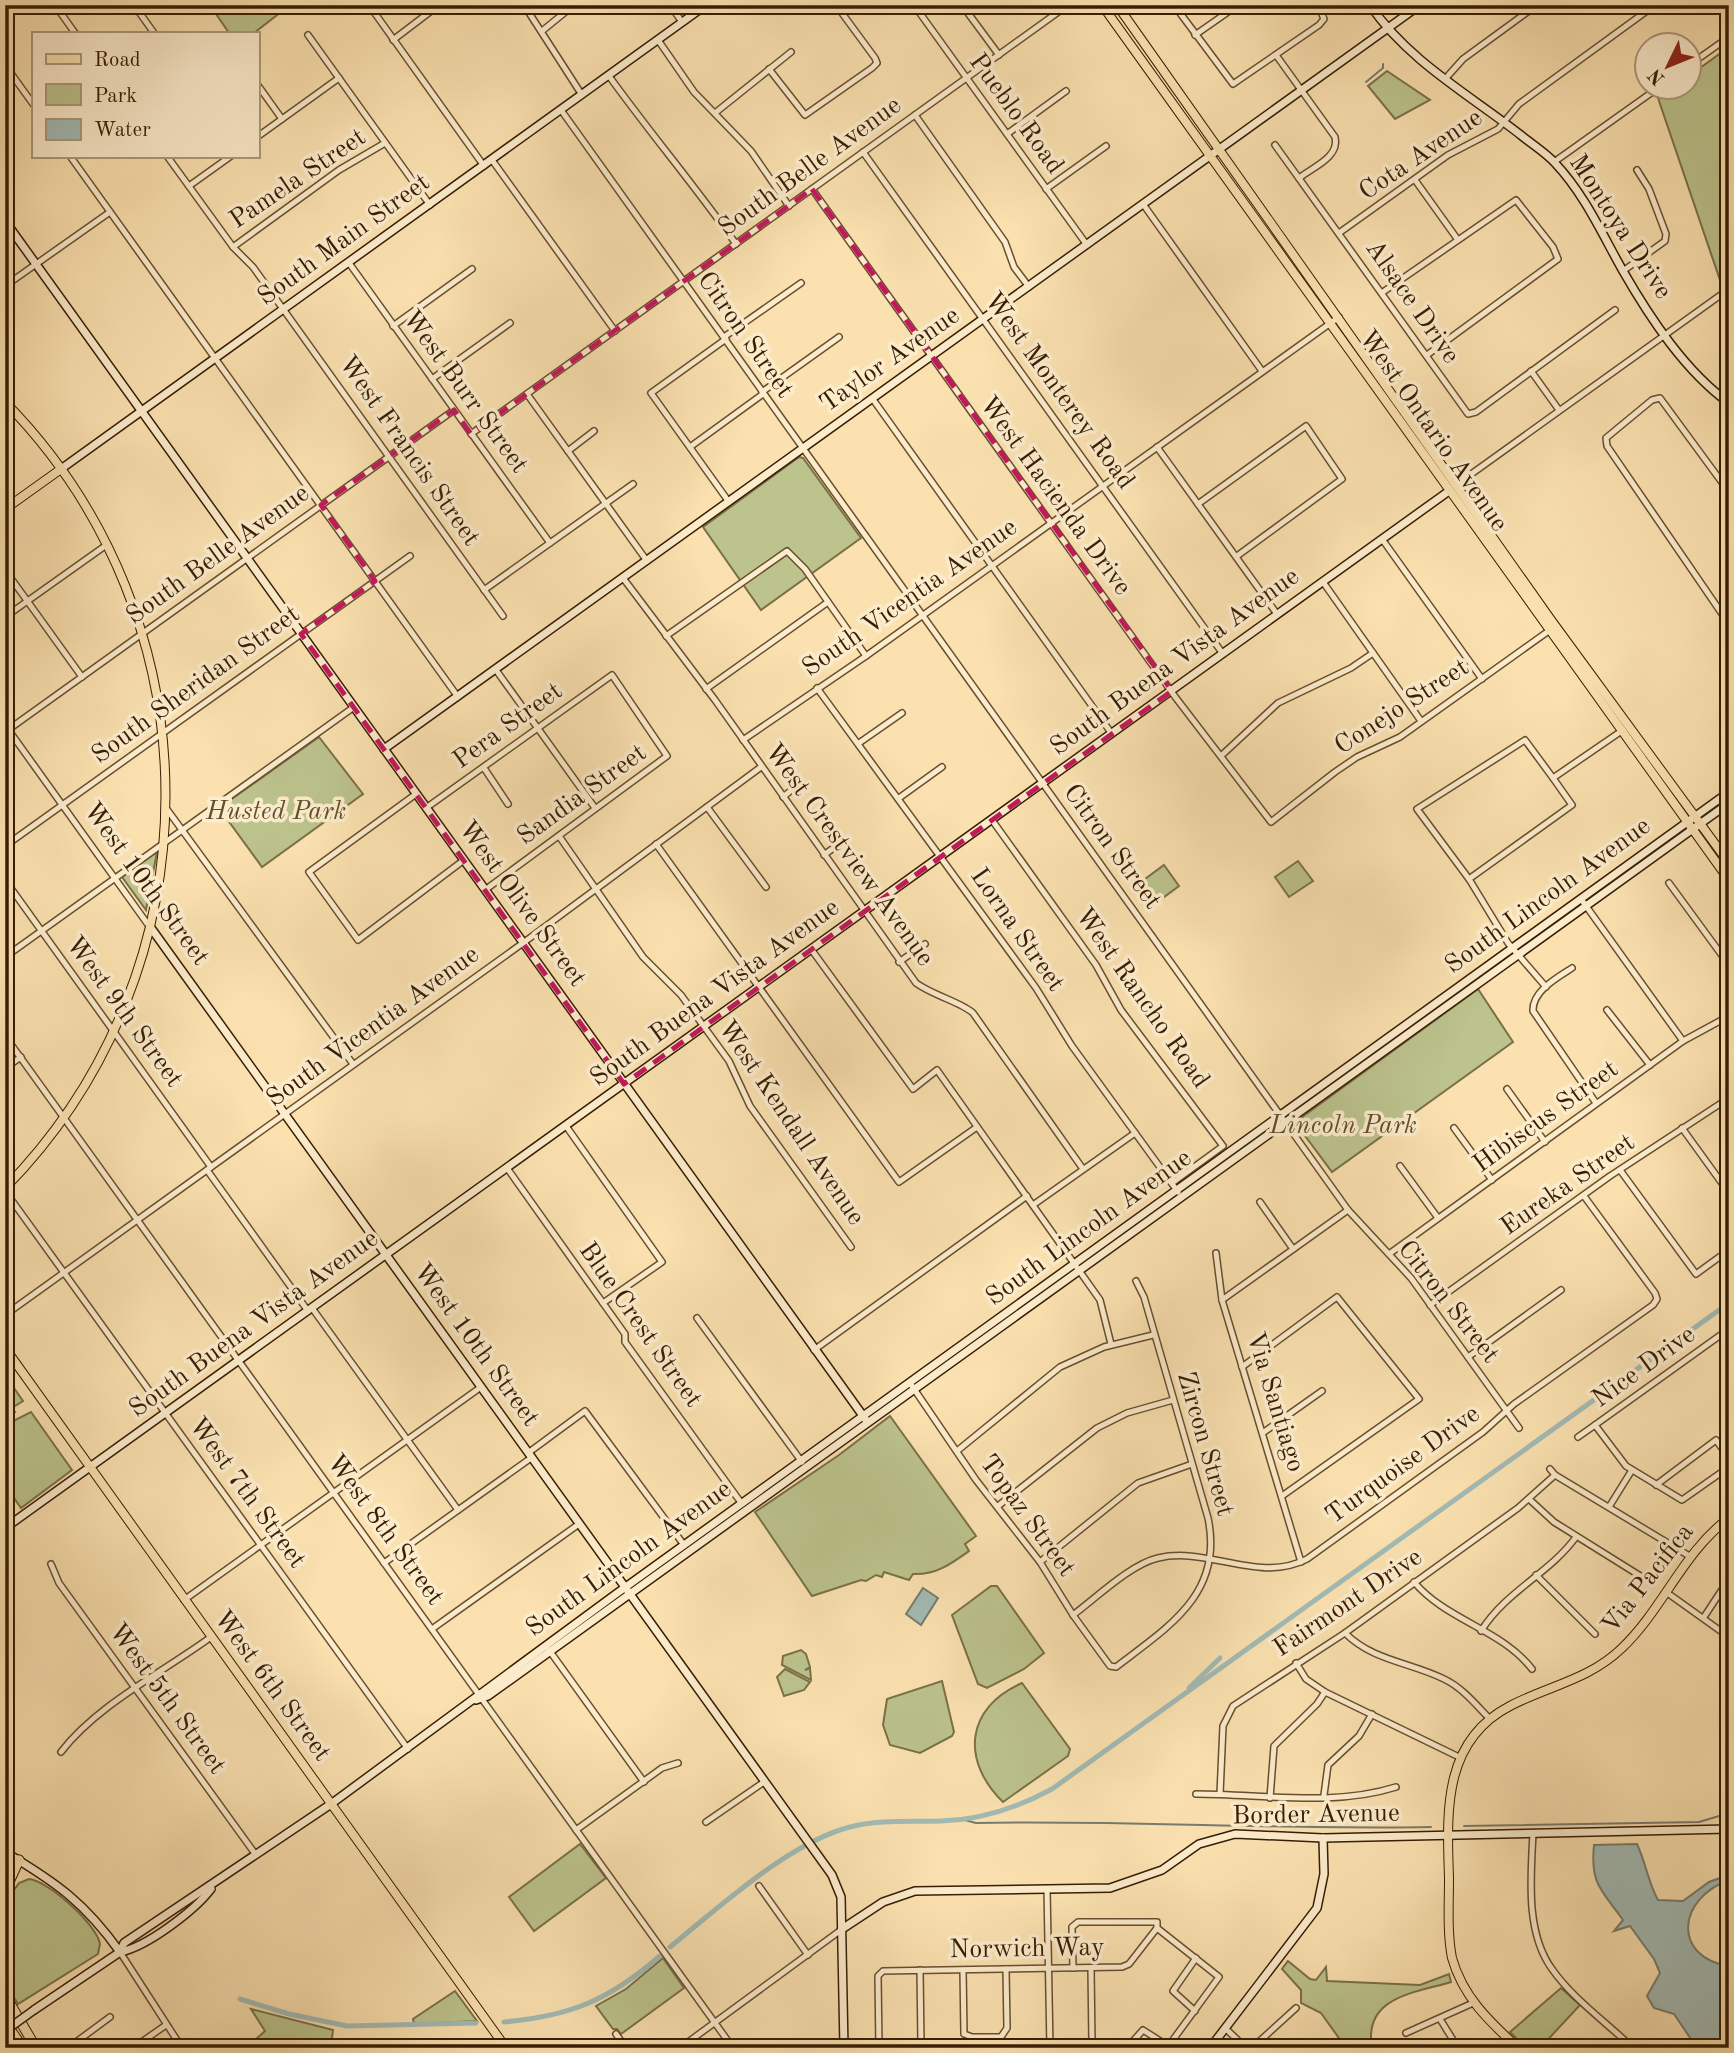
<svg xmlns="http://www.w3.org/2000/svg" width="1734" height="2053" font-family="'Old Standard TT',serif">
	<rect width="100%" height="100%" fill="#fbe1b0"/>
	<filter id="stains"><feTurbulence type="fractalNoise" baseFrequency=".00286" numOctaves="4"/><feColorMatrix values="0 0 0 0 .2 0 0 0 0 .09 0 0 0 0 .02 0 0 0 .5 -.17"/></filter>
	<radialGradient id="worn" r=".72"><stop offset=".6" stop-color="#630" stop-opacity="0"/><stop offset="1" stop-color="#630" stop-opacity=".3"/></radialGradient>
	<g fill="#bcc38d" stroke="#7a7048" stroke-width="2">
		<polygon points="210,5 290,5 254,33 229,33"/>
		<polygon points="1729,47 1729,281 1722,286 1658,98 1672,88 1688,88 1689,76"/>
		<polygon points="1387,71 1430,100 1395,119 1368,86"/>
		<polygon points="799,457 803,458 861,538 761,610 703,527"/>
		<polygon points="319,737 363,794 262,867 219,808"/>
		<polygon points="157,852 146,910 122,877"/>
		<polygon points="1298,861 1313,881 1289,897 1275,877"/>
		<polygon points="1164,865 1179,886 1156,903 1141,882"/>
		<polygon points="1478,989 1513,1042 1332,1172 1297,1125 1298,1120"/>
		<polygon points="5,1375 23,1401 12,1408 15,1412 5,1419"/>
		<polygon points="31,1412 72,1470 21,1508 5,1485 5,1459 12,1454 5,1444 5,1425"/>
		<path d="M890 1416 976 1536 965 1544 969 1551C951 1564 936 1575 913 1574L909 1580 884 1572 882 1577 876 1575 866 1581 861 1580 812 1596 755 1512 839 1455Z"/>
		<polygon points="991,1586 997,1586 1044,1653 1024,1669 987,1688 978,1684 952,1615"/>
		<polygon points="801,1650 806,1654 810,1667 805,1670 810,1668 811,1680 782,1665 783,1656"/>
		<polygon points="785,1669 810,1682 804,1690 784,1696 777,1677"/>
		<polygon points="942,1681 954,1732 952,1736 920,1753 890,1745 883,1725 887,1699"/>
		<path d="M1022 1683 1070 1749 1068 1756 1003 1802C961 1761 965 1708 1022 1683Z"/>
		<polygon points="580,1844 606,1878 534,1931 509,1897"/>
		<path d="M29 1879C49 1881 98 1926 100 1944L98 1954 18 2004 5 1983V1903L19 1883Z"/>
		<polygon points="663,1958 684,1988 621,2034 617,2029 613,2029 596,2006 626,1989"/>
		<path d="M1288 1961 1310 1979 1316 1980 1326 1967 1327 1981 1420 1985 1449 1974 1451 1982C1414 1993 1363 1997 1372 2048H1346L1321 2013 1301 2003V1990L1282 1969Z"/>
		<polygon points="1561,1988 1580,2005 1540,2048 1526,2048 1510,2032"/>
		<polygon points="455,1991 477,2021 414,2024 413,2019"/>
		<polygon points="251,2009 333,2030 332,2038 319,2048 261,2048 255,2040 265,2031"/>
	</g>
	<g fill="#a2bbb5" stroke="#777c6e" stroke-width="2">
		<polygon points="923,1588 938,1598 921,1625 906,1614"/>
		<path d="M1637 1844C1646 1863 1648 1882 1658 1900L1683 1901 1709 1882 1729 1875V1880C1677 1899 1672 1957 1729 1966V2048H1697L1674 2014 1654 2008 1647 1996 1660 1973 1654 1959 1630 1926 1614 1931 1623 1920C1602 1890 1590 1885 1594 1845Z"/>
	</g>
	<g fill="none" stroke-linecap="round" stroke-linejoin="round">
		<g stroke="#777c6e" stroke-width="2">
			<polyline points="1366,82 1383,68 1383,64"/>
			<path d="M961 1819 976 1823C1128 1820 1279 1830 1431 1827"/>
			<polyline points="1464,1826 1699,1822 1729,1813"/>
		</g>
		<g stroke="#a2bbb5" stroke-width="5">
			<polyline points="1189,1688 1220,1658"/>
			<path d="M670 1947C718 1908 790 1842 850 1827 879 1819 911 1822 941 1821 981 1820 1017 1808 1052 1789L1729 1303"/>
			<polyline points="240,1999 289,2014 347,2026 476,2023"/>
			<path d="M504 2022C571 2016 609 2000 660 1956"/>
		</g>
		<defs>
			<g id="street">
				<polyline points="55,5 75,33"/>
				<polyline points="134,5 154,33"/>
				<polyline points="369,5 484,166"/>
				<polyline points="524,5 582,95"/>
				<polyline points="670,5 682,22"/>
				<polyline points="914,5 1087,245"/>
				<polyline points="962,5 999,55"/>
				<polyline points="1174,5 1233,84 1319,25 1324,19 1318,5"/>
				<polyline points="542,31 574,5"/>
				<polyline points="308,35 430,205"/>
				<polyline points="1195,35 1238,5"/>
				<polyline points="393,40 439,5"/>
				<polyline points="658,40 694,92 751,151 789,206"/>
				<path d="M1276 55 1335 137C1340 157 1313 167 1299 178"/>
				<polyline points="5,65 33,104"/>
				<polyline points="1688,66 1729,37"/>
				<polyline points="769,69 805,115 872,68 877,63 875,58 836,5"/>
				<path d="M609 76C650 133 695 186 736 244"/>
				<polyline points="1446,78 1463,59 1537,5"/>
				<polyline points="257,84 282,119"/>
				<polyline points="561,110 1348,1210 1411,1278 1519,1428"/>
				<polyline points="715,113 791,52"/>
				<polyline points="915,115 1005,242 1014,267 1029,287"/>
				<polyline points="1007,134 1066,91"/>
				<polyline points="257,137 339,78"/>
				<polyline points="1275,145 1468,414 1476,412 1615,310"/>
				<polyline points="863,152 1223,654"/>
				<polyline points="70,156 458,697"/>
				<polyline points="167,156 233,247 253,267 503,616"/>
				<polyline points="492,160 615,331"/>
				<polyline points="1554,162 1658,88"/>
				<polyline points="1415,180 1458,240"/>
				<polyline points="189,186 231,156"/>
				<polyline points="812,189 1176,698 1271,822 1335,772 1357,757 1400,737 1550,630"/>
				<polyline points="1046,189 1106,146"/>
				<polyline points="1143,204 1262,371"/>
				<polyline points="1339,233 1448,155 1498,129 1519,104 1655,5"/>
				<polyline points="233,247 339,170 385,143"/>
				<polyline points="349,263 550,543"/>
				<polyline points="1623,271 1665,241 1666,234 1649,189 1637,170"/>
				<polyline points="5,286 110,212"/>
				<polyline points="1383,292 1516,200 1553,247 1558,259 1427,355"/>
				<polyline points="393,326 472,269"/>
				<polyline points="724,337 801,283"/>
				<polyline points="726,339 651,393 729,502"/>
				<polyline points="1531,371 1559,410"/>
				<polyline points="432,379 510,323"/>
				<polyline points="762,392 839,337"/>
				<polyline points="527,394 647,561"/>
				<polyline points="872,398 1112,734"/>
				<polyline points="471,434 1068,5"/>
				<polyline points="690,447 763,394"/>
				<polyline points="1157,447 1277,614"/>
				<polyline points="568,451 594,431"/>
				<polyline points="1456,485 1729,289"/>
				<polyline points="1729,492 1660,398 1652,400 1606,438 1607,446 1729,624"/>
				<polyline points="1198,504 1306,426 1342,479 1237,556"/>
				<polyline points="1382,539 1482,679"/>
				<polyline points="5,570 82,677"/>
				<path d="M623 578 715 700 916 983C932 995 963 1003 973 1013L1083 1169"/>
				<polyline points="1323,582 1421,721"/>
				<polyline points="484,590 633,484"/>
				<polyline points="5,617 105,546"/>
				<polyline points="666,636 787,551 805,569 866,656"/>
				<polyline points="496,670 595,808"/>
				<polyline points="817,688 1036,988 1072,1046 1178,1192"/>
				<polyline points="706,689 828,602"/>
				<polyline points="5,725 149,926"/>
				<polyline points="5,732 454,410"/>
				<polyline points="743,740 866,656 1339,317"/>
				<polyline points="859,743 902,713"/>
				<polyline points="1222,755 1278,703 1351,668 1373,653"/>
				<polyline points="484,768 508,804"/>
				<polyline points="416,794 309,872 358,940 464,860"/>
				<polyline points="783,797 799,784"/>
				<polyline points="899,798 942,767"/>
				<polyline points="707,807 766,887"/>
				<polyline points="166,808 353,1064"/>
				<polyline points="426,808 612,675 667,756 485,890"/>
				<polyline points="992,820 1096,965 1121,1010 1223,1146 1172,1183"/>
				<polyline points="559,836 643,957 681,995 729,1061 750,1106 851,1247"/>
				<polyline points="656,844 899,1182 977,1127"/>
				<polyline points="5,846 410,556"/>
				<polyline points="824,855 844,840"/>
				<polyline points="1469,879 1572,805 1553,778 1623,730"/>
				<polyline points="5,880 211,1167"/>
				<polyline points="1669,883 1729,965"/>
				<polyline points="1581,899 1683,1041"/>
				<polyline points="811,949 913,1089 937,1070 1100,1300 1111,1344"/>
				<polyline points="5,957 354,707"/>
				<polyline points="899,962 925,944"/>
				<path d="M1572 968C1558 977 1532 991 1533 1011L1596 1103"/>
				<polyline points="1546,987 1508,943 1469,879 1417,809 1525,740 1553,778"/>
				<polyline points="1607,1010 1650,1065"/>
				<polyline points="5,1036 733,2048"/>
				<polyline points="5,1068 21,1057"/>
				<polyline points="1507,1089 1545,1142"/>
				<polyline points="566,1126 662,1262 603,1303"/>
				<polyline points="1454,1128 1492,1180"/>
				<polyline points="1682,1128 1729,1193"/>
				<polyline points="1400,1166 1438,1218"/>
				<polyline points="507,1168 625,1334 625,1342 742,1504"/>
				<polyline points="207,1170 308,1311"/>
				<polyline points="1620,1170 1696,1274 1729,1250"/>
				<polyline points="5,1191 408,1749"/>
				<polyline points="1260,1202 1293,1249"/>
				<polyline points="1033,1205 1135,1133"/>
				<polyline points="1216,1253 1222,1300 1301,1562"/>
				<polyline points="1389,1254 1683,1041 1729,1016"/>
				<polyline points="1222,1300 1348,1210"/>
				<polyline points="1430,1305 1610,1176 1729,1098"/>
				<polyline points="312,1308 458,1510"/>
				<polyline points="5,1315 523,943 761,767"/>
				<polyline points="697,1318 802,1462"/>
				<polyline points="1729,1329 1595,1425 1626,1466 1682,1500 1729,1467"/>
				<polyline points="814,1350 1027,1196"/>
				<polyline points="1468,1357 1561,1290"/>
				<polyline points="1242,1367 1337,1297 1419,1399 1282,1496"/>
				<path d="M910 1383 976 1480 1040 1562 1073 1615 1110 1666 1116 1667C1168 1627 1224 1594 1208 1518L1144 1297 1136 1281"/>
				<polyline points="1264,1432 1322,1391"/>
				<polyline points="1578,1437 1595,1425"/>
				<polyline points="957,1451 1060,1367 1104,1347 1153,1335"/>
				<polyline points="528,1453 585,1411 684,1545"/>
				<polyline points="1550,1469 1555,1475 1691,1557"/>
				<polyline points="1656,1485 1716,1440 1729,1458"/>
				<polyline points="1529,1499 1554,1522 1642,1577"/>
				<polyline points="998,1506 1097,1428 1127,1413 1173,1400"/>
				<polyline points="1609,1507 1632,1470"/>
				<polyline points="1040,1562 1138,1483 1192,1464"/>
				<polyline points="384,1563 531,1458"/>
				<polyline points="51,1564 59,1583 256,1855"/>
				<polyline points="1536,1575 1595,1634"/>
				<path d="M1414 1582C1447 1621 1501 1629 1532 1669"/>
				<polyline points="1666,1592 1729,1637"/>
				<polyline points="184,1600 481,1387"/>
				<path d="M1073 1615C1096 1598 1131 1564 1158 1558 1208 1546 1258 1584 1307 1559L1483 1432 1514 1404 1653 1305 1657 1299 1655 1293 1584 1196"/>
				<polyline points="1704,1617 1729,1579"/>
				<polyline points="432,1629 579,1524"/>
				<path d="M1481 1631C1506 1591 1549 1574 1576 1537"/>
				<path d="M1345 1633C1373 1661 1410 1662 1444 1679 1463 1688 1476 1705 1490 1719"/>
				<polyline points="549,1650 644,1782"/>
				<polyline points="1296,1663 1306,1679 1325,1692 1459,1757"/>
				<path d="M61 1752C97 1705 163 1672 211 1637"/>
				<path d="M1196 1794C1261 1794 1333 1807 1396 1787"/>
				<polyline points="1220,1794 1223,1726 1233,1706 1345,1633 1518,1508 1555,1475"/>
				<polyline points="1324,1795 1328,1765 1359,1736 1372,1714"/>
				<polyline points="1270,1798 1274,1746 1317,1704 1325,1692"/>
				<polyline points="706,1822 764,1782"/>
				<polyline points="576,1830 662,1768 678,1763"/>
				<path d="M1533 1833C1531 1876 1525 1932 1552 1969 1573 1999 1606 2022 1633 2048"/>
				<polyline points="759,1886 808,1955"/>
				<polyline points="1047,1889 1050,2048"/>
				<polyline points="120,1952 182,2048"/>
				<polyline points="1073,1968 1072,1927 1078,1922 1157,1922 1157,1928 1219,1977 1167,2048"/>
				<polyline points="963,1970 964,2034 972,2037 1001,2037 1007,2028 1006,1969"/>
				<polyline points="1195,2011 1173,1991 1196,1958"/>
				<polyline points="1440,2019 1458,2048"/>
				<polyline points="1225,2028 1246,2048"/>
				<polyline points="1406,2033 1473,2003"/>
				<polyline points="616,2034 626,2048"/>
				<polyline points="68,2048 110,2017"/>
				<polyline points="133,2048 166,2025"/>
				<polyline points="680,2048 841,1930"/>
				<polyline points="879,2048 878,1976 883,1971 1122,1967 1129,1964 1157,1928"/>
				<polyline points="918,2048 921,2043 920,1970"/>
				<polyline points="1087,2048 1092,2043 1091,1968"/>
				<polyline points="1127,2048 1143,2030 1168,2046"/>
				<polyline points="1252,2048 1296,2008"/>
			</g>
			<g id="secondary">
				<path d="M1370 5C1408 61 1470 95 1522 136 1533 145 1546 153 1555 163 1585 195 1602 234 1623 271 1650 318 1685 371 1729 403"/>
				<polyline points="5,221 866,1420"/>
				<polyline points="61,469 706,5"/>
				<polyline points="384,749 1420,5"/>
				<polyline points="151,928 832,1875 841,1897 844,2048"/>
				<polyline points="5,1528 1449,491"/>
				<polyline points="476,1700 488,1696 1729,803"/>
				<path d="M5 1852C57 1883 85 1903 120 1952"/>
				<polyline points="842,1929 883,1902 915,1891 1110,1888 1162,1870 1199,1844 1235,1834 1323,1838 1729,1829"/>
				<polyline points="120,1952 124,1943 331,1804 616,1594 1729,792"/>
				<path d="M34 2010 120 1952C147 1947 195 1910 211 1889"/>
				<polyline points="1210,2048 1317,1908 1324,1874 1323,1838"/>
			</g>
			<g id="primary">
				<polyline points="1102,5 1729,880"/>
				<polyline points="1117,5 1551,620 1729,863"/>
				<path d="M5 402C219 620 219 970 5 1188"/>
				<polyline points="5,509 61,469"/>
				<polyline points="5,1348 506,2048"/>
				<path d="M1518 2048C1489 2021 1463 1997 1452 1958 1447 1932 1449 1905 1449 1878 1447 1813 1442 1741 1510 1706 1548 1686 1589 1680 1622 1648 1663 1609 1683 1552 1729 1518"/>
			</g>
			<g id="highway">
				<polyline points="5,1868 19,1860"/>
				<polyline points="5,1891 19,1860"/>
				<polyline points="5,1995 36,2048"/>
				<polyline points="5,2022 23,2048"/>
				<polyline points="5,2043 8,2048"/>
			</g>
		</defs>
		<use href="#street" stroke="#684e2e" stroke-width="8"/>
		<use href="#secondary" stroke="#371d03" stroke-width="10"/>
		<use href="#primary" stroke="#371d03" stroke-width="10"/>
		<use href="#highway" stroke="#371d03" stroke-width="11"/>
		<use href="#street" stroke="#fceccc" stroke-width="5"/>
		<use href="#secondary" stroke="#fceccc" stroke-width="7"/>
		<use href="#primary" stroke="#fbe1b0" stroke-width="8"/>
		<use href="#highway" stroke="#fbe1b0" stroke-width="9"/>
		<defs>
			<polyline id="secondary-bridge" points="5,2031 34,2010"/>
		</defs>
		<use href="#secondary-bridge" stroke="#371d03" stroke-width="10" stroke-linecap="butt"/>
		<use href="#secondary-bridge" stroke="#fceccc" stroke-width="7"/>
	</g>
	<path fill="none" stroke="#c2185b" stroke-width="5" stroke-dasharray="14 9" stroke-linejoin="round" d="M812 189 1172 691 624 1084 301 634 375 581 321 505 454 410 471 434Z"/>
	<g text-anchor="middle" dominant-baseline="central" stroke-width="7" stroke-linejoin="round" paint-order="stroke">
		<g font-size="26" fill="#371d03" stroke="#fceccc">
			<text transform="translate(1016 114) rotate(54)">Pueblo Road</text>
			<text transform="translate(1421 155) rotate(-34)">Cota Avenue</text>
			<text transform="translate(810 167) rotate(-36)">South Belle Avenue</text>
			<text transform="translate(298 179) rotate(-34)">Pamela Street</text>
			<text transform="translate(1620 227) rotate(57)">Montoya Drive</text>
			<text transform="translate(344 240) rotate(-36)">South Main Street</text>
			<text transform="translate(1412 302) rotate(55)">Alsace Drive</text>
			<text transform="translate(745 335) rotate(55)">Citron Street</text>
			<text transform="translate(890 360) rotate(-35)">Taylor Avenue</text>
			<text transform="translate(1059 391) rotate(54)">West Monterey Road</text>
			<text transform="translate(465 392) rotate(54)">West Burr Street</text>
			<text transform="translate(1433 431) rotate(55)">West Ontario Avenue</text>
			<text transform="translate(409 451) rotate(55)">West Francis Street</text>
			<text transform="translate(1055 496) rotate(54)">West Hacienda Drive</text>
			<text transform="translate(218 555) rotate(-36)">South Belle Avenue</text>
			<text transform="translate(910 598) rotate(-35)">South Vicentia Avenue</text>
			<text transform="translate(1175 662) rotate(-36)">South Buena Vista Avenue</text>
			<text transform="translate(196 685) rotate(-36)">South Sheridan Street</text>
			<text transform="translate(1402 707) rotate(-33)">Conejo Street</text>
			<text transform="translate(508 726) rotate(-36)">Pera Street</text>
			<text transform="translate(582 795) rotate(-36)">Sandia Street</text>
			<text transform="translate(1112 847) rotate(54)">Citron Street</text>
			<text transform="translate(849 855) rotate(54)">West Crestview Avenue</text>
			<text transform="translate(146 884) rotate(54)">West 10th Street</text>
			<text transform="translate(1548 896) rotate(-36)">South Lincoln Avenue</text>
			<text transform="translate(522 904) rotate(54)">West Olive Street</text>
			<text transform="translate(1017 930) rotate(55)">Lorna Street</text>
			<text transform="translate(715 993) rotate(-36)">South Buena Vista Avenue</text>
			<text transform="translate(1142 998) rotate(55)">West Rancho Road</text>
			<text transform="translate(124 1012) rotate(54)">West 9th Street</text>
			<text transform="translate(373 1027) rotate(-36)">South Vicentia Avenue</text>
			<text transform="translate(1546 1117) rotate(-36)">Hibiscus Street</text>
			<text transform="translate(791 1123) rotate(56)">West Kendall Avenue</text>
			<text transform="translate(1568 1185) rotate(-35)">Eureka Street</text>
			<text transform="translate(1089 1228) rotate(-36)">South Lincoln Avenue</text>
			<text transform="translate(1448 1302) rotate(52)">Citron Street</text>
			<text transform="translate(254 1324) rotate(-36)">South Buena Vista Avenue</text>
			<text transform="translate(640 1325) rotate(55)">Blue Crest Street</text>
			<text transform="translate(476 1345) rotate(54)">West 10th Street</text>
			<text transform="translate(1644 1367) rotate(-36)">Nice Drive</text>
			<text transform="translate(1275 1402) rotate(73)">Via Santiago</text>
			<text transform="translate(1205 1444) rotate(74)">Zircon Street</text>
			<text transform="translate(1403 1465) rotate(-36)">Turquoise Drive</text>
			<text transform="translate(247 1493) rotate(54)">West 7th Street</text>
			<text transform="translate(1027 1516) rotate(54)">Topaz Street</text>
			<text transform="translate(385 1530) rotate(54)">West 8th Street</text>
			<text transform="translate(629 1559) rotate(-36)">South Lincoln Avenue</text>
			<text transform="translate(1648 1579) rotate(-52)">Via Pacifica</text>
			<text transform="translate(1348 1603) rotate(-34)">Fairmont Drive</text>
			<text transform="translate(272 1686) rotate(54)">West 6th Street</text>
			<text transform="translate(167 1699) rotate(54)">West 5th Street</text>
			<text transform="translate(1316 1815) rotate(-1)">Border Avenue</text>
			<text transform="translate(1027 1949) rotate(-1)">Norwich Way</text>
		</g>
		<g font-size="26" font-style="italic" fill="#5f4f2c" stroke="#fceccc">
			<text x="276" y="812">Husted Park</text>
			<text x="1343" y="1126">Lincoln Park</text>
		</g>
	</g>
	<rect width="1734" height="2053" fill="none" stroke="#fbe1b0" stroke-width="28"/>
	<rect x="7" y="7" width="1720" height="2039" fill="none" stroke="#371d03" stroke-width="3.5"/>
	<rect x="14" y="14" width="1706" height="2025" fill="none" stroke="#371d03" stroke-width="2"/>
	<rect x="32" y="32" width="228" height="126" fill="#fceccc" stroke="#ad997c" stroke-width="2"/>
	<rect x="46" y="54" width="35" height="10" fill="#fbe1b0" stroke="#ad997c" stroke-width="2"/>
	<text x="94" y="66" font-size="21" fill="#371d03">Road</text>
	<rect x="46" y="84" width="35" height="21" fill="#bcc38d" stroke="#ad997c" stroke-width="2"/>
	<text x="94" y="102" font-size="21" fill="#371d03">Park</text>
	<rect x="46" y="119" width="35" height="21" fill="#a2bbb5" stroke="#ad997c" stroke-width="2"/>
	<text x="94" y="136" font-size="21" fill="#371d03">Water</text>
	<g transform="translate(1668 66) rotate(227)"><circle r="33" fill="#fceccc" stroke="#ad997c" stroke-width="2"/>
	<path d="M0-5L12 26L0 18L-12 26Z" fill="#8f2418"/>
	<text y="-10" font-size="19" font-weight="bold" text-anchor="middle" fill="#371d03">N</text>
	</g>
	<rect width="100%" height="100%" filter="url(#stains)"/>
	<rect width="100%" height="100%" fill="url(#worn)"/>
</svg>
